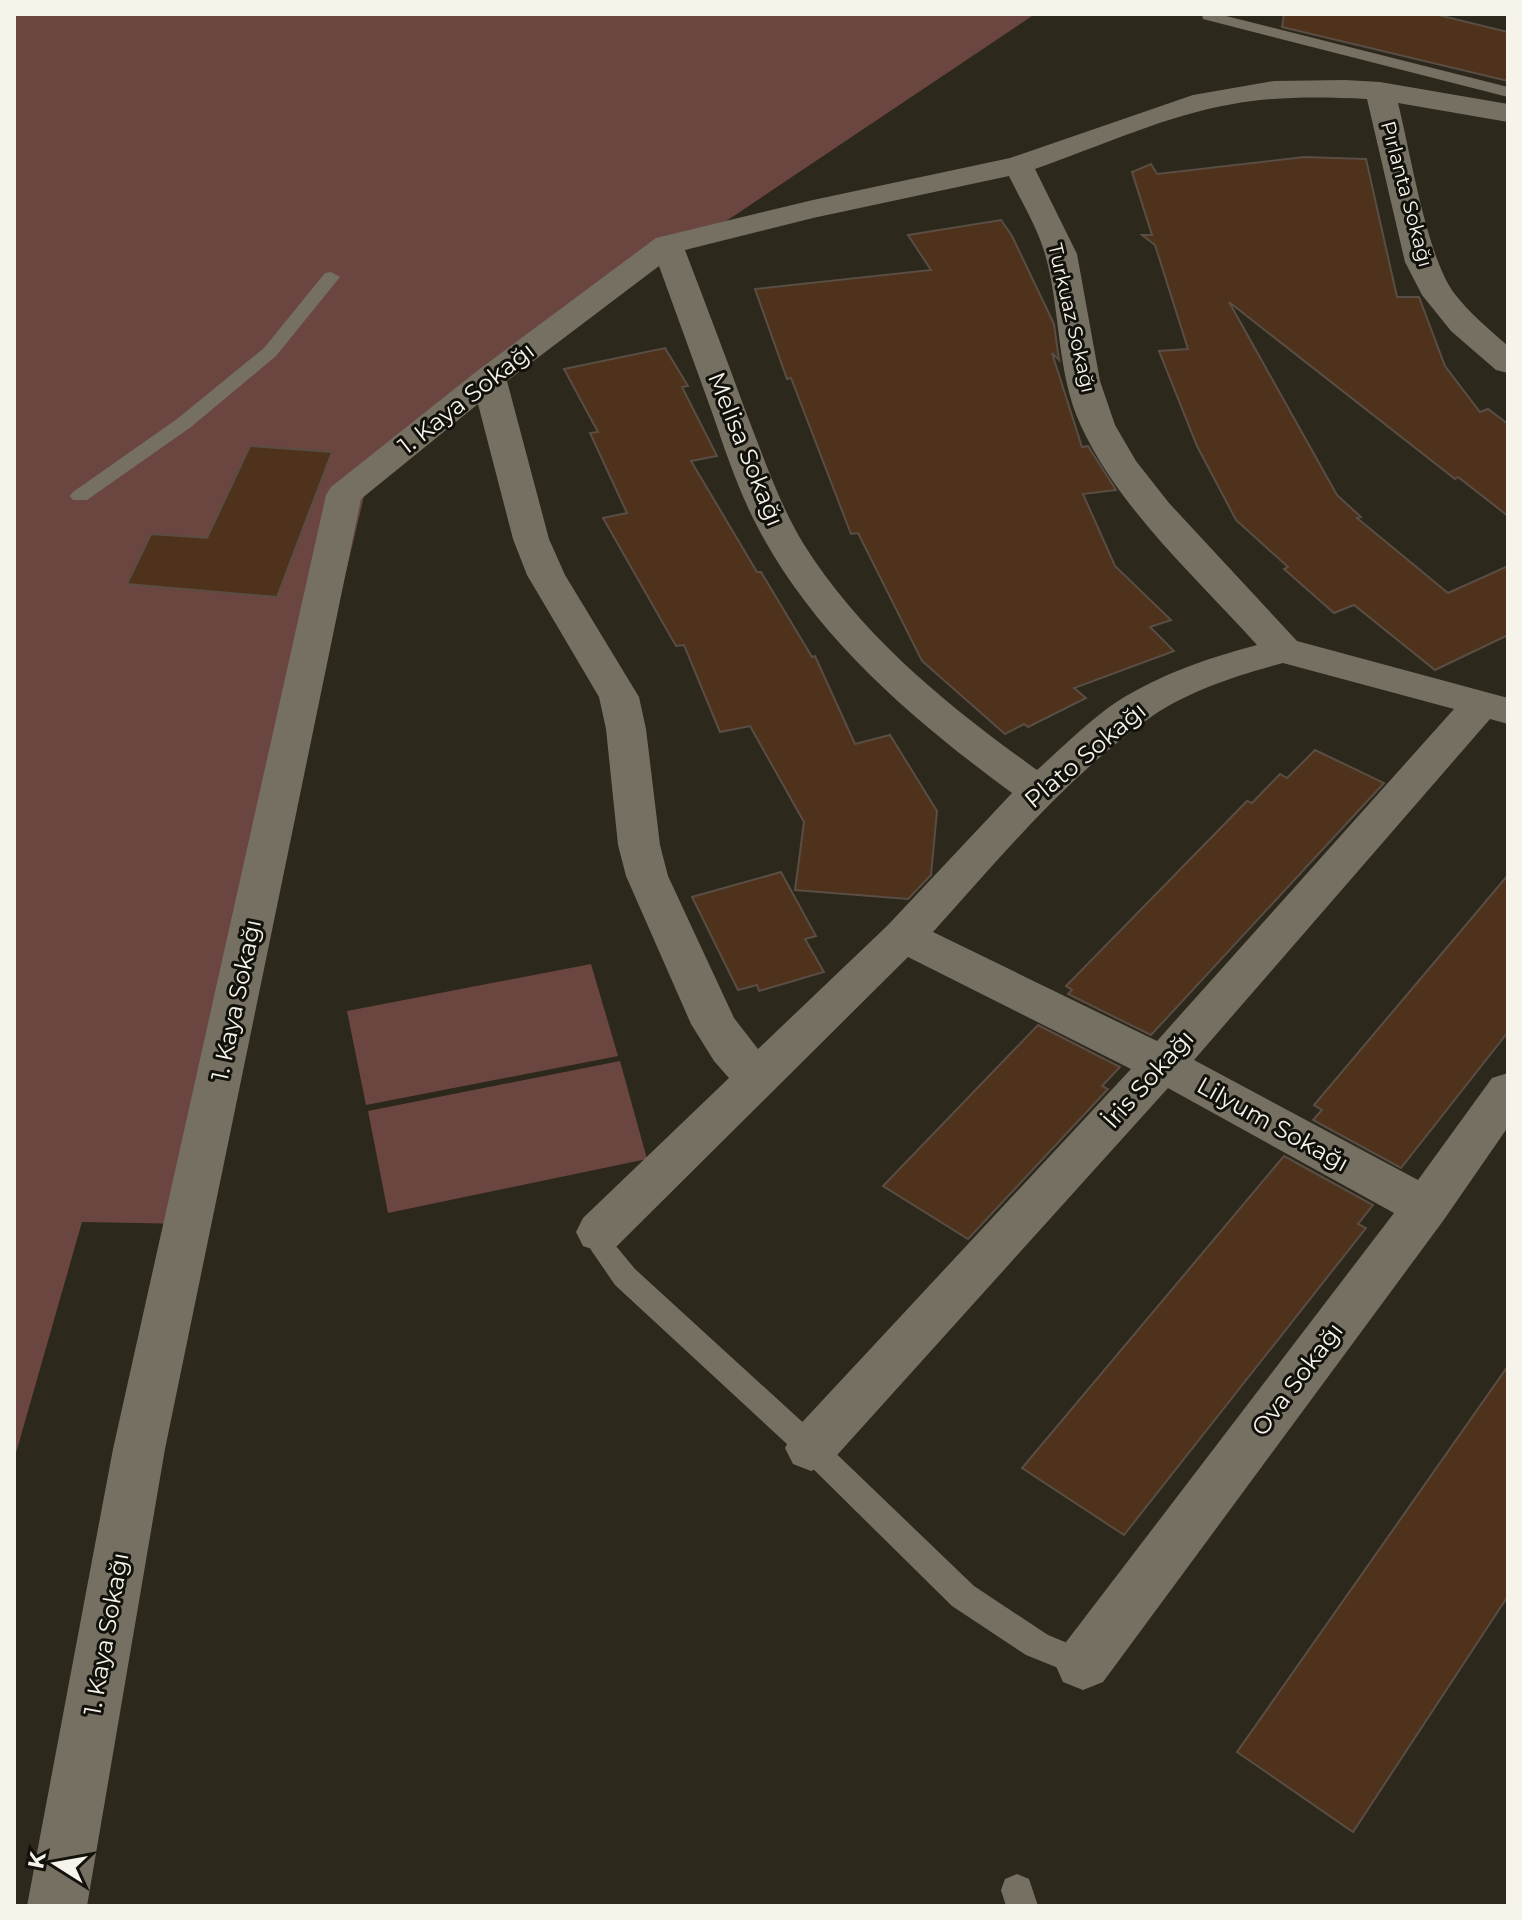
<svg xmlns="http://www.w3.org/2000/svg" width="1522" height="1920" font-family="Montserrat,sans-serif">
	<rect width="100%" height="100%" fill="#2c281c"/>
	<g fill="#6b4640">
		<polygon points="14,14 1035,14 373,458 192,1224 82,1222 14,1460"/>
		<polygon points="591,964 618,1056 366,1105 347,1011"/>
		<polygon points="620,1061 647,1159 388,1213 368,1111"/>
	</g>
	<g fill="#4e321c" stroke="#594d44" stroke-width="2">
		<polygon points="1284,14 1434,14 1508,32 1508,81 1282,27"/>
		<polygon points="1304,157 1366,159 1397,297 1419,297 1445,366 1480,412 1488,409 1508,424 1508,516 1458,477 1455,479 1229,302 1337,495 1361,517 1357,518 1448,593 1508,566 1508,635 1435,670 1354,605 1334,613 1284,569 1288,567 1236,520 1197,446 1159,351 1188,349 1155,245 1142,235 1152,235 1132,172 1151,164 1157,174"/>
		<polygon points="1001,220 1012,236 1054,324 1059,360 1052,353 1082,447 1088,446 1116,490 1083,494 1115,566 1171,620 1150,627 1174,651 1074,688 1086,698 1028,727 1024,724 1005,734 922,661 858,533 851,534 791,378 787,379 755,289 931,270 908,235"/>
		<polygon points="665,348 688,386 682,387 717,456 691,461 757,572 761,572 812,657 815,656 855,744 890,735 937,811 931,875 908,899 795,890 804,822 750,726 720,732 684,645 676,646 603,518 627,513 590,433 598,432 564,369"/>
		<polygon points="250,446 332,452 277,597 127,584 151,534 207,538"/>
		<polygon points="1315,750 1384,783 1151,1035 1068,994 1072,990 1066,986 1247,801 1252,803 1280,774 1287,778"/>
		<polygon points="781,872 816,936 805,939 824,972 759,991 757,985 738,990 692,897"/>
		<polygon points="1508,875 1508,1032 1401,1168 1313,1120 1322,1110 1314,1105"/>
		<polygon points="1038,1025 1120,1067 1102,1086 1108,1089 968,1239 883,1186"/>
		<polygon points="1284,1156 1373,1205 1358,1224 1366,1228 1124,1535 1022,1468"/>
		<polygon points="1508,1366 1508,1596 1353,1832 1237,1752"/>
	</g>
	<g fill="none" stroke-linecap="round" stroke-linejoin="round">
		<g fill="#757062" fill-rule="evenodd">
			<polygon points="1202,14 1218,14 1508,87 1508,97 1203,19"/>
			<polygon points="331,272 340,277 276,356 191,427 87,500 73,500 70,496 73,492 177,419 264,348 325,273"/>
			<polygon points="600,1221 609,1224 616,1246 635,1269 821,1439 974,1586 1048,1635 1094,1654 1098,1664 1094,1674 1083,1678 1026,1655 952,1606 801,1457 615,1285 591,1250 587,1232 591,1224"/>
			<polygon points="1017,1874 1029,1879 1038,1906 1006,1906 1001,1890 1005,1879"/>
		</g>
		<path fill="#757062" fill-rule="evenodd" d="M1345 80 1380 82 1508 104V122L1398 103C1410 151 1427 257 1454 293 1470 314 1489 329 1508 346V373L1496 370 1451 331 1422 295 1405 262 1367 99C1323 97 1277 96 1233 104 1167 115 1098 147 1035 169L1077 254 1100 381 1115 425 1136 461 1169 503 1297 641 1508 698V724L1490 719 1194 1060 1418 1180 1492 1078 1508 1073V1127L1443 1221 1103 1682 1083 1690 1063 1682 1055 1664 1063 1646 1394 1213 1168 1088 829 1464 811 1471 793 1464 785 1448 793 1432 1131 1069 908 957 617 1246 600 1252 583 1246 576 1232 583 1218 729 1078 714 1061 691 1024 626 876 618 845 606 729 599 697 527 575 513 539 478 404 361 499 165 1449 87 1906H27L113 1449 326 495 331 487 477 371 656 238 813 200 1010 158 1193 95 1274 81ZM1009 176C1021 201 1037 226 1045 254 1061 310 1056 372 1081 426 1120 510 1196 577 1257 645 1208 658 1161 674 1118 701 1089 720 1063 747 1037 770 949 707 861 636 803 543 779 503 764 458 747 415 727 360 706 305 685 250L813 218ZM659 266C677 316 695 365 713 415 726 453 739 492 758 528 816 638 913 720 1012 793L888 925 758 1049 734 1018 668 876 660 845 646 729 639 697 565 575 549 539 507 381ZM1283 663 1454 709 1157 1041 933 932C999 859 1064 780 1144 722 1184 692 1235 676 1283 663Z"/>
	</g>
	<g text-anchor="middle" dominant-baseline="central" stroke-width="6" stroke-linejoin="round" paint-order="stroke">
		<g font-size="20" fill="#f6f3eb" stroke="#13110b">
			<text transform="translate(1407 194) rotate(75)">Pırlanta Sokağı</text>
			<text transform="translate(1072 318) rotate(77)">Turkuaz Sokağı</text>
		</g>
		<g font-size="24" fill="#f6f3eb" stroke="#13110b">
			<text transform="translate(466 398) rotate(-38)">1. Kaya Sokağı</text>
			<text transform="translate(746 449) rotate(68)">Melisa Sokağı</text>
			<text transform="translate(1085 755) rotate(-40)">Plato Sokağı</text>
			<text transform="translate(236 1000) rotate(-78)">1. Kaya Sokağı</text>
			<text transform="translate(1148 1079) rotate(-48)">İris Sokağı</text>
			<text transform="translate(1273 1124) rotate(29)">Lilyum Sokağı</text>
			<text transform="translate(1297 1379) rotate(-53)">Ova Sokağı</text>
			<text transform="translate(106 1634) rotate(-80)">1. Kaya Sokağı</text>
		</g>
	</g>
	<rect width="1522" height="1920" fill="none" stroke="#f6f3eb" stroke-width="32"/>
	<g transform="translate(56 1864) rotate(281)" stroke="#13110b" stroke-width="6" paint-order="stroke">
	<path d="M0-6L14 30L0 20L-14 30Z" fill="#f6f3eb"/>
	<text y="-12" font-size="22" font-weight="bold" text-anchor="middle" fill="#f6f3eb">K</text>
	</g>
</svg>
